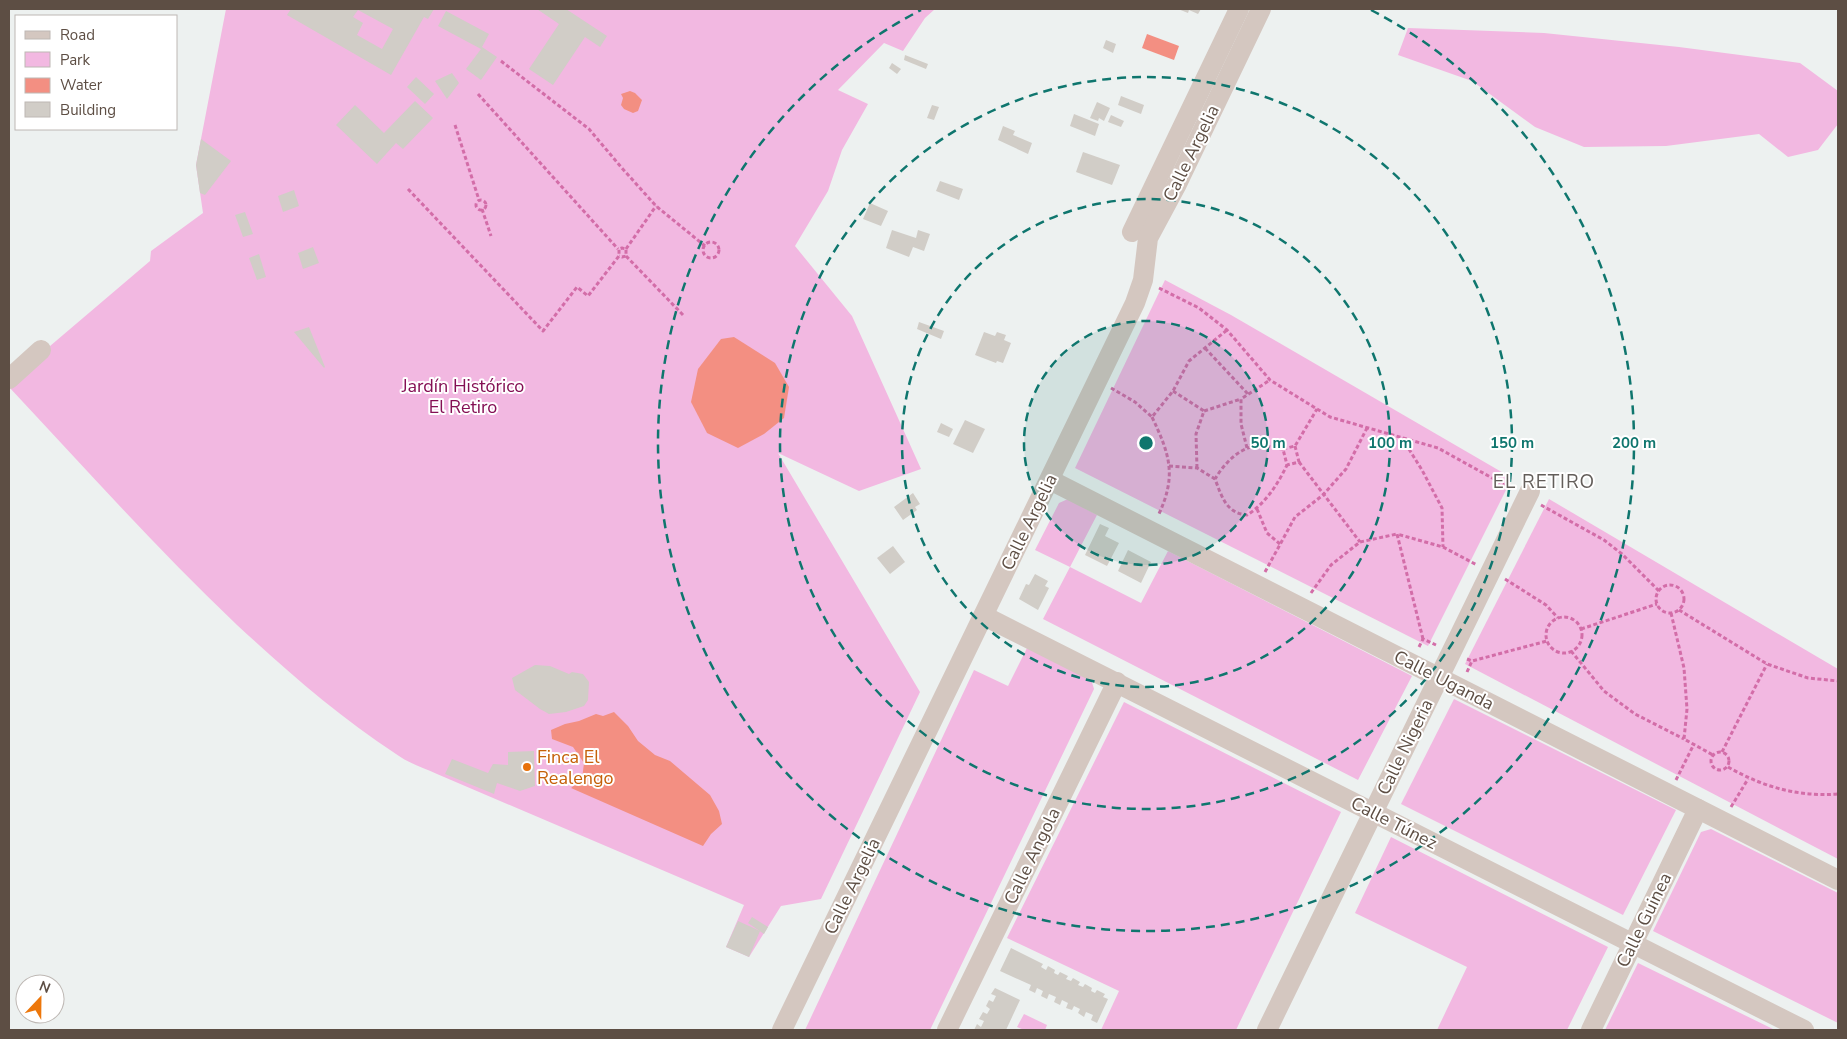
<svg xmlns="http://www.w3.org/2000/svg" width="1847" height="1039" font-family="'Nunito Sans',sans-serif">
	<rect width="100%" height="100%" fill="#edf1f0"/>
	<g fill="#f2b8e1">
		<path d="M226 9H935L925 18 903 51 884 43 838 90 868 104 842 150 828 191 795 246 852 316 921 469 859 491 778 453 920 692 821 899 781 906 749 957 726 947 744 905 437 774C424 768 408 763 396 754 339 717 287 671 237 625 157 549 84 467 9 387L43 352 150 261 151 251 203 213 196 165Z"/>
		<polygon points="1408,28 1544,33 1679,47 1800,63 1838,91 1838,124 1818,150 1788,157 1759,134 1666,146 1584,147 1535,127 1472,81 1398,55"/>
		<polygon points="1165,280 1231,315 1512,478 1428,646 1075,468"/>
		<polygon points="1068,499 1097,515 1070,567 1141,603 1168,551 1412,676 1358,780 1043,619 1070,567 1035,550 1059,503"/>
		<polygon points="1549,499 1838,669 1838,859 1465,664"/>
		<polygon points="1027,648 1091,679 1094,689 930,1030 805,1030 974,670 1008,686"/>
		<polygon points="1454,699 1676,810 1623,915 1401,804"/>
		<polygon points="1124,702 1341,812 1236,1030 1101,1030 1119,991 1007,938"/>
		<polygon points="1711,829 1838,893 1838,1023 1653,931 1701,832"/>
		<polygon points="1391,837 1608,947 1567,1030 1437,1030 1467,967 1355,913"/>
		<polygon points="1638,963 1775,1030 1605,1030"/>
		<polygon points="1024,1014 1047,1025 1045,1030 1024,1030 1017,1027"/>
	</g>
	<g fill="#f38f82">
		<polygon points="1147,34 1179,46 1174,60 1142,48"/>
		<polygon points="630,91 635,93 642,100 638,111 633,113 624,109 621,105 623,98 621,94"/>
		<polygon points="734,337 775,363 789,387 784,418 764,434 738,448 707,433 691,402 698,369 721,339"/>
		<polygon points="614,712 628,726 638,741 655,755 670,761 710,795 719,811 722,824 711,834 703,846 571,788 582,779 584,763 573,747 552,739 551,730 565,724 579,721 596,714 603,716"/>
	</g>
	<g fill="#d1cdc7" fill-rule="evenodd">
		<path d="M291 9 320 10 434 9 428 19 424 17 391 75 287 15ZM358 10 393 29 382 49 357 35 363 23 353 17Z"/>
		<polygon points="537,9 566,9 607,36 600,47 585,37 553,85 529,69 559,24"/>
		<polygon points="1178,9 1201,9 1198,14 1189,10 1188,13"/>
		<polygon points="446,11 489,34 482,47 497,57 481,80 466,69 481,49 438,26"/>
		<polygon points="1106,40 1116,44 1113,53 1103,48"/>
		<polygon points="905,55 928,64 926,69 904,60"/>
		<polygon points="892,63 901,69 897,74 889,68"/>
		<polygon points="452,73 459,83 447,99 435,81"/>
		<polygon points="416,77 434,94 425,104 407,87"/>
		<polygon points="1121,96 1144,105 1141,114 1118,105"/>
		<polygon points="415,101 433,118 403,149 396,143 377,164 336,125 355,105 384,133"/>
		<polygon points="1097,102 1110,108 1104,121 1099,118 1098,121 1090,118"/>
		<polygon points="932,105 939,107 934,120 927,118"/>
		<polygon points="1074,114 1099,124 1095,136 1070,126"/>
		<polygon points="1111,115 1124,121 1121,127 1108,122"/>
		<polygon points="1003,126 1015,131 1013,135 1032,143 1028,154 998,140"/>
		<polygon points="201,139 231,161 205,195 200,193 196,165"/>
		<polygon points="1083,152 1120,165 1112,185 1076,172"/>
		<polygon points="940,181 963,189 959,200 936,191"/>
		<polygon points="294,190 299,206 283,212 278,196"/>
		<polygon points="870,203 888,211 881,226 863,219"/>
		<polygon points="245,212 253,234 243,237 235,215"/>
		<polygon points="892,230 916,238 918,230 930,234 924,251 913,247 909,257 886,248"/>
		<polygon points="313,247 319,263 303,269 298,253"/>
		<polygon points="259,254 266,277 257,280 249,258"/>
		<polygon points="919,322 944,331 941,339 917,329"/>
		<polygon points="309,327 325,367 324,368 294,332"/>
		<polygon points="984,332 995,336 997,332 1006,335 1004,340 1011,343 1003,363 997,361 996,363 975,355"/>
		<polygon points="965,420 985,429 973,453 953,444"/>
		<polygon points="941,423 953,429 949,437 937,432"/>
		<polygon points="913,493 920,504 915,507 917,510 903,520 894,507"/>
		<polygon points="1100,524 1109,528 1105,536 1119,543 1107,566 1085,555"/>
		<polygon points="893,546 905,562 890,574 877,558"/>
		<polygon points="1128,550 1151,562 1141,583 1118,571"/>
		<polygon points="1035,574 1048,581 1045,586 1049,588 1038,610 1019,599 1026,584 1029,585"/>
		<polygon points="535,665 550,666 569,674 572,672 583,674 589,682 588,700 584,706 566,712 549,714 540,709 515,690 512,678"/>
		<polygon points="534,751 535,786 520,791 497,783 494,794 445,774 452,759 488,773 493,764 508,765 508,752"/>
		<polygon points="752,917 768,927 764,934 748,923"/>
		<polygon points="738,921 760,931 749,957 726,947"/>
		<polygon points="1011,948 1043,964 1041,967 1046,970 1048,966 1055,970 1054,973 1058,975 1060,972 1068,976 1066,979 1071,981 1073,978 1080,982 1078,985 1083,987 1085,984 1092,988 1091,991 1095,993 1097,990 1105,994 1103,997 1108,999 1097,1023 1091,1020 1093,1015 1086,1012 1084,1017 1078,1013 1080,1009 1074,1006 1072,1010 1066,1008 1068,1003 1062,1000 1060,1005 1054,1002 1056,997 1049,994 1047,999 1041,996 1043,991 1037,988 1035,993 1029,990 1031,985 1000,971"/>
		<polygon points="995,988 1020,1000 1006,1030 974,1030 977,1024 981,1027 984,1021 979,1019 983,1012 987,1014 990,1009 986,1006 989,1000 993,1002 996,996 991,994"/>
	</g>
	<g fill="none" stroke-linecap="round" stroke-linejoin="round">
		<g stroke="#d36da8" stroke-width="3" stroke-dasharray="4 2.5" stroke-linecap="butt">
			<polyline points="501,61 589,129 621,167 656,206 705,246"/>
			<polyline points="478,94 618,249"/>
			<polyline points="455,125 479,200"/>
			<polyline points="408,189 543,331 577,287 588,296 619,256 619,249 622,248 626,249 626,256 622,257 619,256"/>
			<circle cx="481" cy="205" r="5"/>
			<polyline points="482,209 491,236"/>
			<circle cx="711" cy="250" r="8"/>
			<polyline points="626,249 656,206"/>
			<polyline points="626,256 684,316"/>
			<polyline points="1159,288 1199,308 1227,330 1270,380 1330,417 1438,448 1512,489"/>
			<polyline points="1205,348 1248,394"/>
			<polyline points="1111,388 1135,402 1152,417 1173,391 1189,361 1227,330"/>
			<polyline points="1173,391 1204,411"/>
			<path d="M1152 417C1170 455 1177 476 1158 516"/>
			<polyline points="1402,438 1422,470 1442,508 1443,547"/>
			<polyline points="1295,446 1299,462 1287,465 1283,449 1295,446 1317,409"/>
			<polyline points="1247,448 1241,424 1241,399 1270,380"/>
			<path d="M1283 449C1275 448 1266 445 1258 446 1239 447 1224 464 1215 479 1222 497 1226 513 1247 515 1265 504 1278 484 1287 465"/>
			<polyline points="1299,462 1360,542"/>
			<polyline points="1169,466 1197,468 1215,479"/>
			<polyline points="1197,468 1196,434 1204,411 1241,399"/>
			<polyline points="1541,505 1604,540 1622,554 1659,591"/>
			<polyline points="1257,509 1267,533 1280,544"/>
			<polyline points="1265,572 1295,517 1323,495 1346,469 1367,428"/>
			<polyline points="1505,579 1546,605 1558,618"/>
			<circle cx="1670" cy="599" r="14"/>
			<polyline points="1311,593 1331,565 1360,542 1397,534"/>
			<polyline points="1679,610 1767,664 1808,678 1838,681"/>
			<polyline points="1671,613 1684,668 1687,709 1684,739 1713,755"/>
			<circle cx="1564" cy="635" r="18"/>
			<polyline points="1581,629 1657,604"/>
			<polyline points="1423,639 1397,534 1443,547 1477,565"/>
			<polyline points="1419,647 1423,639 1436,645"/>
			<polyline points="1571,651 1604,691 1635,714 1684,739"/>
			<polyline points="1467,659 1472,661 1547,641"/>
			<polyline points="1467,672 1472,661"/>
			<circle cx="1720" cy="761" r="9"/>
			<polyline points="1722,752 1767,664"/>
			<path d="M1728 767C1763 787 1798 797 1838 794"/>
			<polyline points="1676,780 1694,744"/>
			<polyline points="1731,807 1748,779"/>
		</g>
		<g stroke="#d4c7c0" stroke-width="20">
			<polyline points="1132,232 1239,9"/>
			<polyline points="9,379 41,350"/>
			<polyline points="1050,480 1838,880"/>
			<polyline points="984,616 1804,1030"/>
			<polyline points="782,1030 1135,303 1143,280 1148,238 1177,184 1261,9"/>
			<polyline points="947,1030 1117,682"/>
			<polyline points="1267,1030 1530,491"/>
			<polyline points="1591,1030 1698,809"/>
		</g>
	</g>
	<circle cx="1146" cy="443" r="122" fill="#0f766e" fill-opacity=".12"/>
	<g fill="none" stroke="#0f766e" stroke-width="2.5" stroke-dasharray="9 6">
		<circle cx="1146" cy="443" r="122"/>
		<circle cx="1146" cy="443" r="244"/>
		<circle cx="1146" cy="443" r="366"/>
		<path d="M1371 10A488 488 0 1 1 921 10"/>
	</g>
	<circle fill="#e8710a" stroke="#fff" stroke-width="2" cx="527" cy="767" r="5"/>
	<g text-anchor="middle" dominant-baseline="central" stroke-width="4" stroke-linejoin="round" paint-order="stroke">
		<g font-size="18" fill="#5d4e44" stroke="#fff">
			<text transform="translate(1191 153) rotate(-64)">Calle Argelia</text>
			<text transform="translate(1029 522) rotate(-64)">Calle Argelia</text>
			<text transform="translate(1444 680) rotate(27)">Calle Uganda</text>
			<text transform="translate(1405 747) rotate(-64)">Calle Nigeria</text>
			<text transform="translate(1394 823) rotate(27)">Calle Túnez</text>
			<text transform="translate(1032 856) rotate(-64)">Calle Angola</text>
			<text transform="translate(852 886) rotate(-64)">Calle Argelia</text>
			<text transform="translate(1644 920) rotate(-64)">Calle Guinea</text>
		</g>
		<g font-size="18" fill="#840f54" stroke="#fff">
			<text x="463" y="386">Jardín Histórico<tspan x="463" dy="21">El Retiro</tspan></text>
		</g>
		<g font-size="18" fill="#c56008" stroke="#fff" text-anchor="start">
			<text x="537" y="757">Finca El<tspan x="537" dy="21">Realengo</tspan></text>
		</g>
		<g font-size="19" letter-spacing="1" fill="#635e5a" stroke="#fff">
			<text x="1544" y="482">EL RETIRO</text>
		</g>
	</g>
	<circle cx="1146" cy="443" r="8" fill="#0f766e" stroke="#fff" stroke-width="2.5"/>
	<g font-size="15" text-anchor="middle" font-weight="bold" fill="#0f766e" stroke="#fff" stroke-width="4" stroke-linejoin="round" paint-order="stroke">
		<text x="1268" y="448">50 m</text>
		<text x="1390" y="448">100 m</text>
		<text x="1512" y="448">150 m</text>
		<text x="1634" y="448">200 m</text>
	</g>
	<rect width="1847" height="1039" fill="none" stroke="#5d4e44" stroke-width="20"/>
	<rect x="15" y="15" width="162" height="115" fill="#ffffff" stroke="#beb8b4"/>
	<rect x="25" y="31" width="25" height="8" fill="#d4c7c0" stroke="#beb8b4"/>
	<text x="60" y="40" font-size="15" fill="#5d4e44">Road</text>
	<rect x="25" y="52" width="25" height="15" fill="#f2b8e1" stroke="#beb8b4"/>
	<text x="60" y="65" font-size="15" fill="#5d4e44">Park</text>
	<rect x="25" y="78" width="25" height="15" fill="#f38f82" stroke="#beb8b4"/>
	<text x="60" y="90" font-size="15" fill="#5d4e44">Water</text>
	<rect x="25" y="102" width="25" height="15" fill="#d1cdc7" stroke="#beb8b4"/>
	<text x="60" y="115" font-size="15" fill="#5d4e44">Building</text>
	<g transform="translate(40 999) rotate(22)"><circle r="24" fill="#ffffff" stroke="#beb8b4"/>
	<path d="M0-4L9 19L0 12L-9 19Z" fill="#ed770b"/>
	<text y="-8" font-size="14" font-weight="bold" text-anchor="middle" fill="#5d4e44">N</text>
	</g>
</svg>
